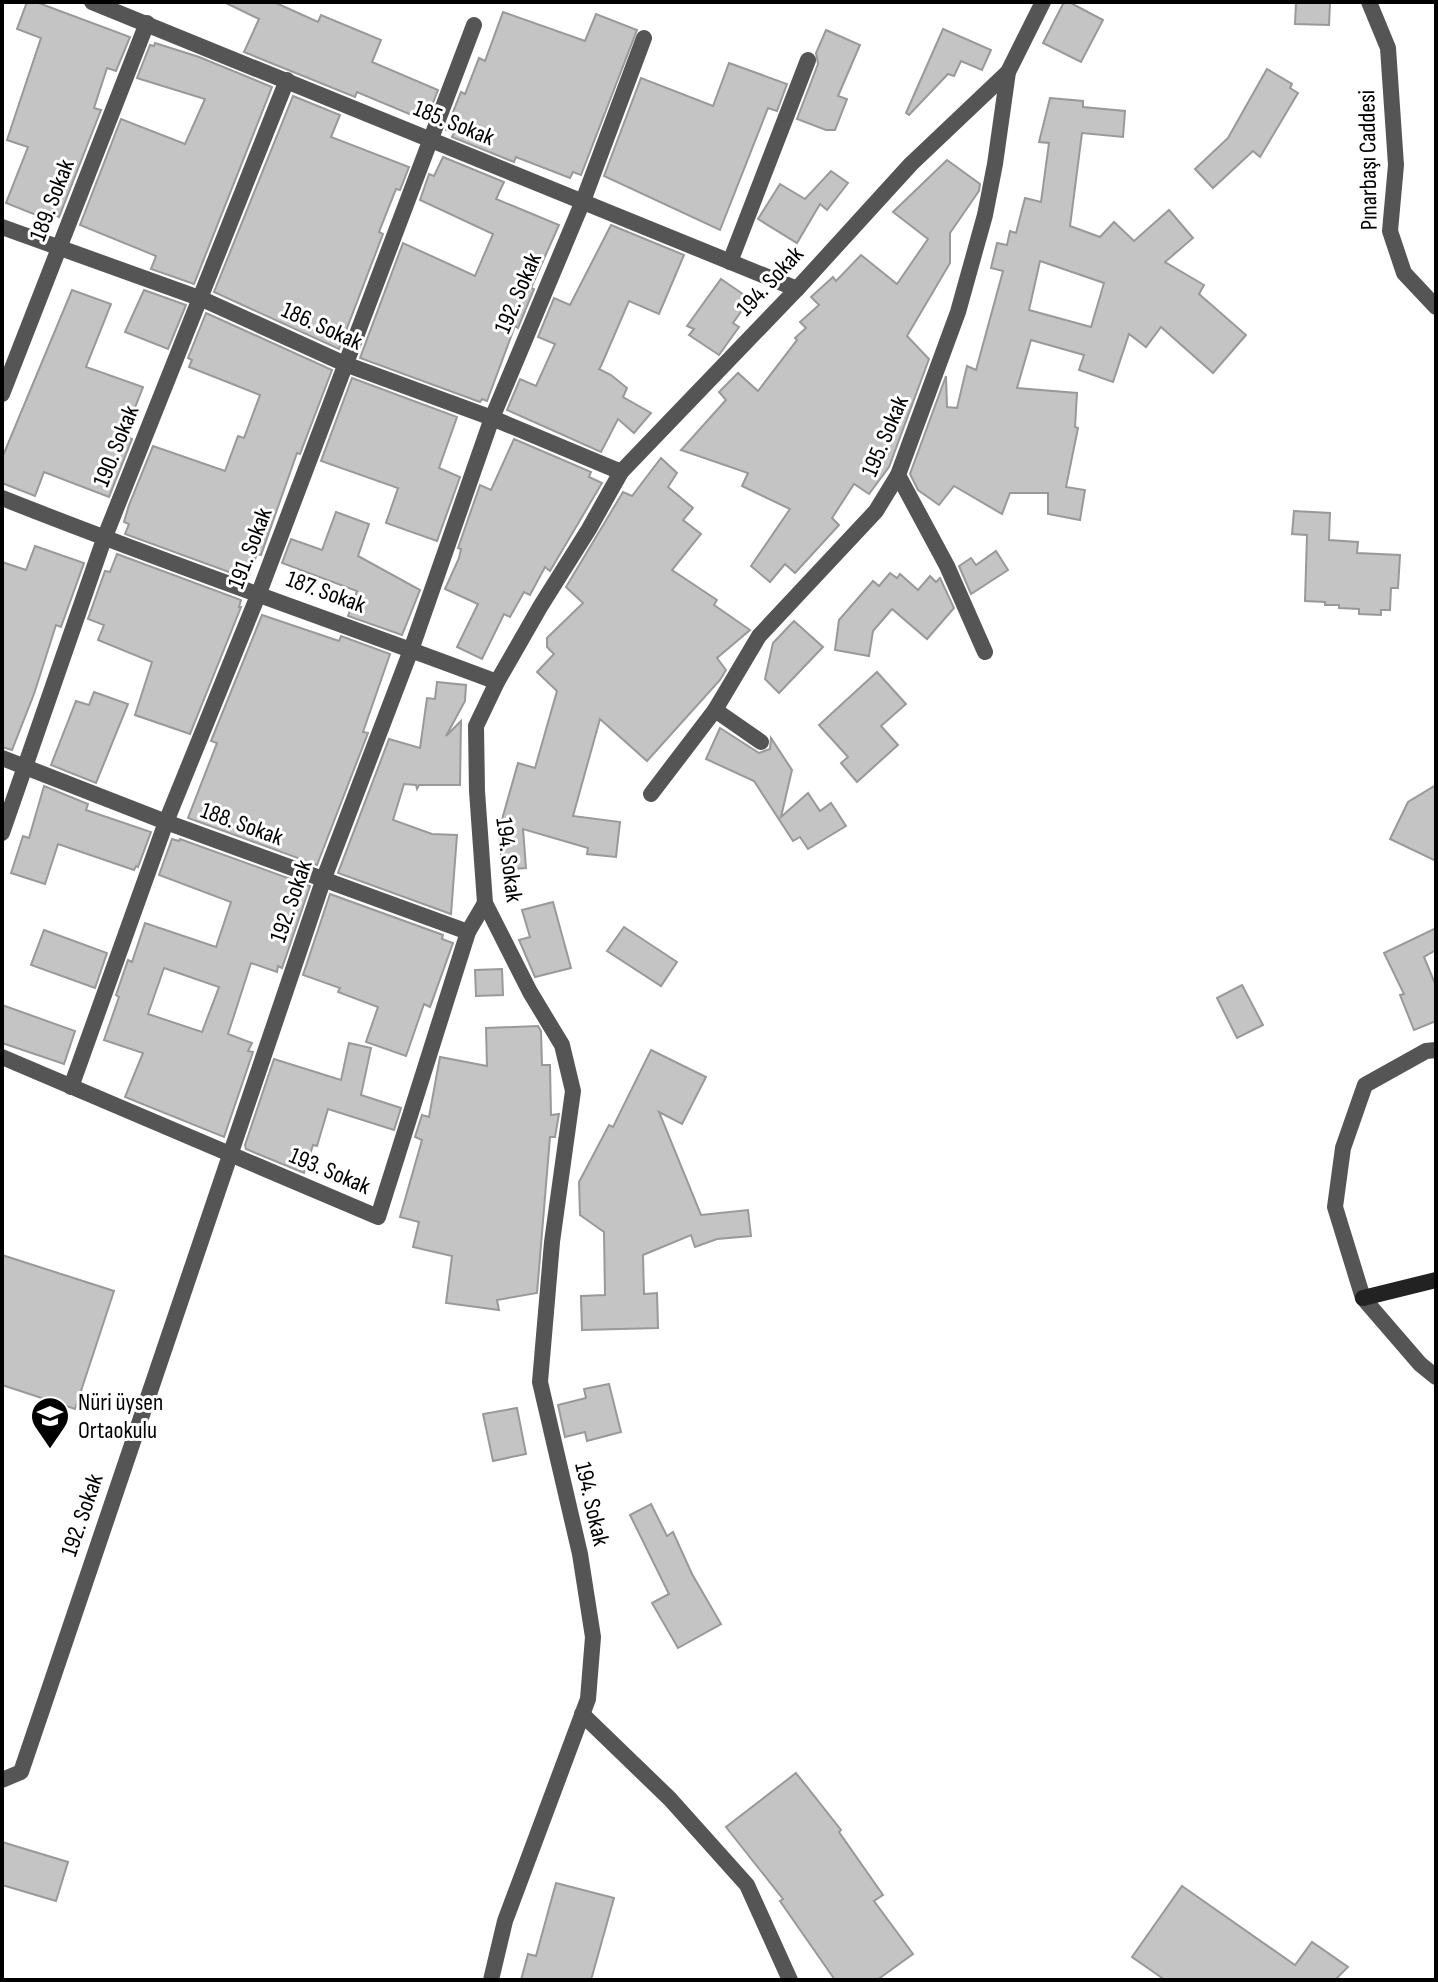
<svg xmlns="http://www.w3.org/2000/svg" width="1438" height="1982" font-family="'Sofia Sans Condensed',sans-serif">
	<rect width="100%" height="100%" fill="#fff"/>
	<g fill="#c4c4c4" stroke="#999" stroke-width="2" fill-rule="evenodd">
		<polygon points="27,2 36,2 130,37 116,71 107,68 94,108 101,110 59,217 53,214 51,221 6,203 28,147 7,140 41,38 17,29"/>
		<polygon points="224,2 274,2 318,22 321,15 381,40 372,62 438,90 426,121 357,92 355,97 244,52 259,19"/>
		<polygon points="1064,2 1069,2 1103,20 1081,62 1043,43"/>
		<polygon points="1296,2 1330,3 1329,25 1295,24"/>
		<polygon points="503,12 585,41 596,14 637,30 581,175 573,172 570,178 516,157 514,162 452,137 454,133 446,130 461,92 465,94 479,58 485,61"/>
		<polygon points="943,29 991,50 982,70 961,61 954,76 948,74 909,115 906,113"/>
		<polygon points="826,30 860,45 838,96 847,99 835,130 826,130 797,119 818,64 816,53"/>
		<polygon points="155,43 199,57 272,87 194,284 151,269 156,256 80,225 121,119 185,144 205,99 137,78 150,45 154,46"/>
		<polygon points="729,63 787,84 777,111 768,108 720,230 604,176 641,78 713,106"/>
		<polygon points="1267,69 1292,84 1290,88 1298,93 1260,157 1253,151 1213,188 1195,169 1228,138"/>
		<polygon points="293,96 340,115 331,137 409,167 400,190 396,189 379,232 383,234 339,349 214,292"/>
		<path d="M1050 98 1083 101V107L1125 111 1123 137 1082 133 1070 226 1100 237 1114 222 1134 241 1169 210 1193 238 1165 262 1204 285 1199 294 1246 335 1213 373 1161 327 1146 347 1129 334 1113 382 1079 370 1084 355 1031 340 1017 388 1077 393 1075 427 1078 428 1066 487 1085 490 1080 520 1048 514V493H1010L1002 514 954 486 939 505 918 490 910 474 946 376 947 407 957 408 967 366 976 370 1003 271 991 268 997 243 1007 245 1010 231 1016 233 1025 198 1041 202 1049 143 1039 142ZM1040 261 1104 283 1091 327 1029 310Z"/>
		<polygon points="443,157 504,182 496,199 559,225 531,288 534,289 518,328 515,326 487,401 482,399 480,402 360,358 403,243 475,276 493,234 420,200 429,174 434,176"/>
		<polygon points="947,160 980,184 979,191 950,233 950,263 907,336 929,359 889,467 869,494 854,484 832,518 839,525 795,573 785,564 770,582 751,566 790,509 742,486 748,473 681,450 726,400 719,392 738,373 758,391 797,340 795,338 806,328 800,322 819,305 811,297 833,277 836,281 861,255 897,284 928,239 893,212"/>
		<polygon points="831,171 848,183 827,210 820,204 797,243 758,219 780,184 805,199"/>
		<polygon points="611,225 684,255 659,314 629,301 601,366 599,369 611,375 627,388 623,397 651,413 634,433 618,419 601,452 507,410 520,379 536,386 555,344 538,337 554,298 570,305"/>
		<polygon points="721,279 750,299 733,323 739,327 719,355 689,335 694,329 687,326"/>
		<polygon points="72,290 111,304 86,367 143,387 124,436 132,439 109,497 44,472 35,496 2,483 2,458"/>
		<polygon points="144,290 186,305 168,349 125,332"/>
		<polygon points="206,313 332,370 300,454 297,453 261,555 257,554 248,579 125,534 129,524 124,522 129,505 153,446 225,471 238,436 244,438 260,395 189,367 192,360 188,358"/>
		<polygon points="352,378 457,417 439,468 460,477 437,541 386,523 398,488 321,461"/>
		<polygon points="514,439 591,472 589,477 602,483 550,571 545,567 530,595 524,592 510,617 504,614 482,659 457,647 478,604 445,589 459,558 461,549 458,548 480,485 491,490"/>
		<polygon points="661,458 677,473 668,487 693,508 683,520 701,534 672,570 717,600 714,605 750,630 717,658 726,670 720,680 647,761 600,719 573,816 620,822 616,857 587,854 588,848 523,829 526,868 502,870 499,830 518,763 535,768 557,691 537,672 554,654 547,647 547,638 583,603 566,587 623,492 632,496"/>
		<polygon points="1294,511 1330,513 1329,540 1358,542 1357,553 1400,555 1398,588 1391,588 1390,610 1381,610 1381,615 1359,614 1359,609 1339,608 1339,605 1325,605 1325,602 1305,601 1307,535 1292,534"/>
		<polygon points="336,512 369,524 358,556 420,590 402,635 348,616 357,591 282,563 291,539 322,550"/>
		<polygon points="35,546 84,563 61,627 56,625 34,694 12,750 2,747 2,562 26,570"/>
		<polygon points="996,551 1008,570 971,594 959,566 971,558 976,565"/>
		<polygon points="117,554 241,600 239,607 241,607 190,734 135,715 152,662 98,640 104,625 88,619 105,571 110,572"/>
		<polygon points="890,573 897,578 900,574 918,590 930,576 936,582 940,578 954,608 927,639 892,609 873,631 869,656 835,650 839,620 873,581 879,586"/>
		<polygon points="262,615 339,641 341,636 390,654 363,732 368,733 317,865 188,818 217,743 211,741"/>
		<polygon points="794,621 823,647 779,693 765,679 773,643"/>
		<polygon points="877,672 906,704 881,726 898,745 857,782 841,763 848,757 819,725"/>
		<polygon points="437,682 466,685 465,701 446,736 461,721 460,785 419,785 417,789 416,785 404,784 393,820 432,834 457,835 451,914 338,873 389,739 420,748 427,698 435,699"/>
		<polygon points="94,692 128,704 96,783 51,765 76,701 89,705"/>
		<polygon points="720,728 759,753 770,749 771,738 792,770 781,817 808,793 820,811 831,803 846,826 808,849 800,837 793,841 754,781 706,759"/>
		<polygon points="1436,785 1436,861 1390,839 1408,802"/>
		<polygon points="44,786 88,804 86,810 151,832 138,867 136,866 134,870 58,844 45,884 11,873 23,836 29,838"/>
		<path d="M172 839 179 841 180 839 310 886 282 968 278 966 277 972 251 963 228 1034 252 1043 248 1051 253 1052 224 1137 125 1097 143 1053 104 1040 119 997 116 995 128 960 132 962 145 923 216 947 231 902 159 875ZM164 968 219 987 202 1032 148 1014Z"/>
		<polygon points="330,894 443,935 442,939 453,943 430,1007 424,1004 406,1056 366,1042 378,1007 338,992 340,988 303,975"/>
		<polygon points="553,902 571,968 535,977 519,940 530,937 522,910"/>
		<polygon points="624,927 677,962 661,986 607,951"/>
		<polygon points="1436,928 1436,950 1424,957 1436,986 1436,1021 1414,1030 1400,995 1404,994 1384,953"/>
		<polygon points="44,930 107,953 95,988 31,965"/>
		<polygon points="502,969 503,995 476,996 475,970"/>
		<polygon points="1242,985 1263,1025 1237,1038 1217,998"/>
		<polygon points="2,1005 75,1031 64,1064 2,1043"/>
		<polygon points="538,1026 541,1031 542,1065 550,1065 551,1115 559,1114 555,1137 550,1137 537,1293 497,1300 499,1310 446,1303 452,1256 413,1247 419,1222 400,1217 422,1140 415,1137 422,1115 429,1117 440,1057 487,1066 486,1028"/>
		<polygon points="349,1043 371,1048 361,1095 401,1108 394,1130 328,1109 317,1146 313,1145 304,1173 246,1149 245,1145 274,1059 341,1080"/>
		<polygon points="651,1050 706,1077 682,1124 659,1112 701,1215 748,1210 751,1236 717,1239 695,1247 691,1235 643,1255 644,1294 657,1293 658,1328 582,1330 581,1296 605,1295 604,1232 580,1215 579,1182 609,1125 613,1127"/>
		<polygon points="2,1255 114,1291 75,1409 2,1385"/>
		<polygon points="609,1384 621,1432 587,1441 585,1432 565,1437 558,1405 586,1398 584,1389"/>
		<polygon points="517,1408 526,1454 493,1461 483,1414"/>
		<polygon points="651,1504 667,1536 673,1532 692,1574 721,1624 678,1648 652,1603 669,1594 630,1515"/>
		<polygon points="796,1773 841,1830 839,1832 883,1895 874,1901 913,1954 877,1980 835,1980 780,1901 783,1899 726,1827"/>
		<polygon points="2,1842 68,1862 56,1901 2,1885"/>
		<polygon points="556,1883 614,1898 591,1980 521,1980 528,1954 536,1956"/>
		<polygon points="1182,1886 1295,1965 1312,1942 1348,1967 1335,1980 1165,1980 1132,1957"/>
	</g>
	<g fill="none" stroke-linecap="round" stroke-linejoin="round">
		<g stroke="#555" stroke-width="16">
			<polyline points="92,2 797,289"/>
			<polyline points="1369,2 1388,48 1396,165 1390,231 1404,273 1436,307"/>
			<polyline points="2,227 202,299 345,364 492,418 621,472"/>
			<polyline points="730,262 808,60"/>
			<polyline points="2,394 147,23"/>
			<polyline points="898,475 947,566 985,652"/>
			<path d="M2 498C165 563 332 620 497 682"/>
			<polyline points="715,710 761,742"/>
			<polyline points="2,758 166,822 468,932"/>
			<polyline points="651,794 715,710 759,636 876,511 898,475 958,312 985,215 995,164 1008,72"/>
			<polyline points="2,833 104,539 287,80"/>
			<polyline points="1436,1050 1426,1051 1365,1085 1343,1148 1335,1207 1363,1298 1420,1364 1436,1377"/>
			<polyline points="2,1057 378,1217 468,932 485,903"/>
			<polyline points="71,1087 166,822 259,593 474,25"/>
			<polyline points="582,1714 670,1799 747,1885 790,1980"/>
			<polyline points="2,1780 21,1772 324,878 411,650 492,418 583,201 644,38"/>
			<polyline points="491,1980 505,1921 588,1699 593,1637 580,1554 540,1382 552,1242 573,1091 562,1045 530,992 485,903 477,791 476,726 497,682 540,607 589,529 621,472 797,289 911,164 1008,72 1043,2"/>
		</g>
		<polyline stroke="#222" stroke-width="16" points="1363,1298 1436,1280"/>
	</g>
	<defs>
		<symbol id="school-pin" viewBox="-11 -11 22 30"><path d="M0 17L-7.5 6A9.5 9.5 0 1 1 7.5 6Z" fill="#000" stroke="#fff"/><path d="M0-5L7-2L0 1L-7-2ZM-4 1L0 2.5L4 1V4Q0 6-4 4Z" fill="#fff"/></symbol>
	</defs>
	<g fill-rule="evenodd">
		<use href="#school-pin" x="28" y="1394" width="44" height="60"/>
	</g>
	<g text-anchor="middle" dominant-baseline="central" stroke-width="6" stroke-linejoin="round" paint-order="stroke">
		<g font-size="24" fill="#000" stroke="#fff">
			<text transform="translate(454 123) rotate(22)">185. Sokak</text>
			<text transform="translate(1368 160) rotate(-91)">Pınarbaşı Caddesi</text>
			<text transform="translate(52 200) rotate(-69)">189. Sokak</text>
			<text transform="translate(770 281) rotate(-47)">194. Sokak</text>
			<text transform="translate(518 293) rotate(-67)">192. Sokak</text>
			<text transform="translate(322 326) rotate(24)">186. Sokak</text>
			<text transform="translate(885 436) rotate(-67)">195. Sokak</text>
			<text transform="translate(116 446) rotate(-68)">190. Sokak</text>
			<text transform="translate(250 548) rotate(-69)">191. Sokak</text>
			<text transform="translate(326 592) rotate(20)">187. Sokak</text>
			<text transform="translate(242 824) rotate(20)">188. Sokak</text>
			<text transform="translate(509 860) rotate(83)">194. Sokak</text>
			<text transform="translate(291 901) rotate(-71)">192. Sokak</text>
			<text transform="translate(330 1171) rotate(23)">193. Sokak</text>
			<text transform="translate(592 1504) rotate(77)">194. Sokak</text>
			<text transform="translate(82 1515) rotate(-71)">192. Sokak</text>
		</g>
		<g font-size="24" fill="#000" stroke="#fff" text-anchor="start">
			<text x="78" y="1402">Nüri üysen<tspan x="78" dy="28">Ortaokulu</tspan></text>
		</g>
	</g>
	<rect width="1438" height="1982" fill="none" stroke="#000000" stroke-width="8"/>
</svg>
